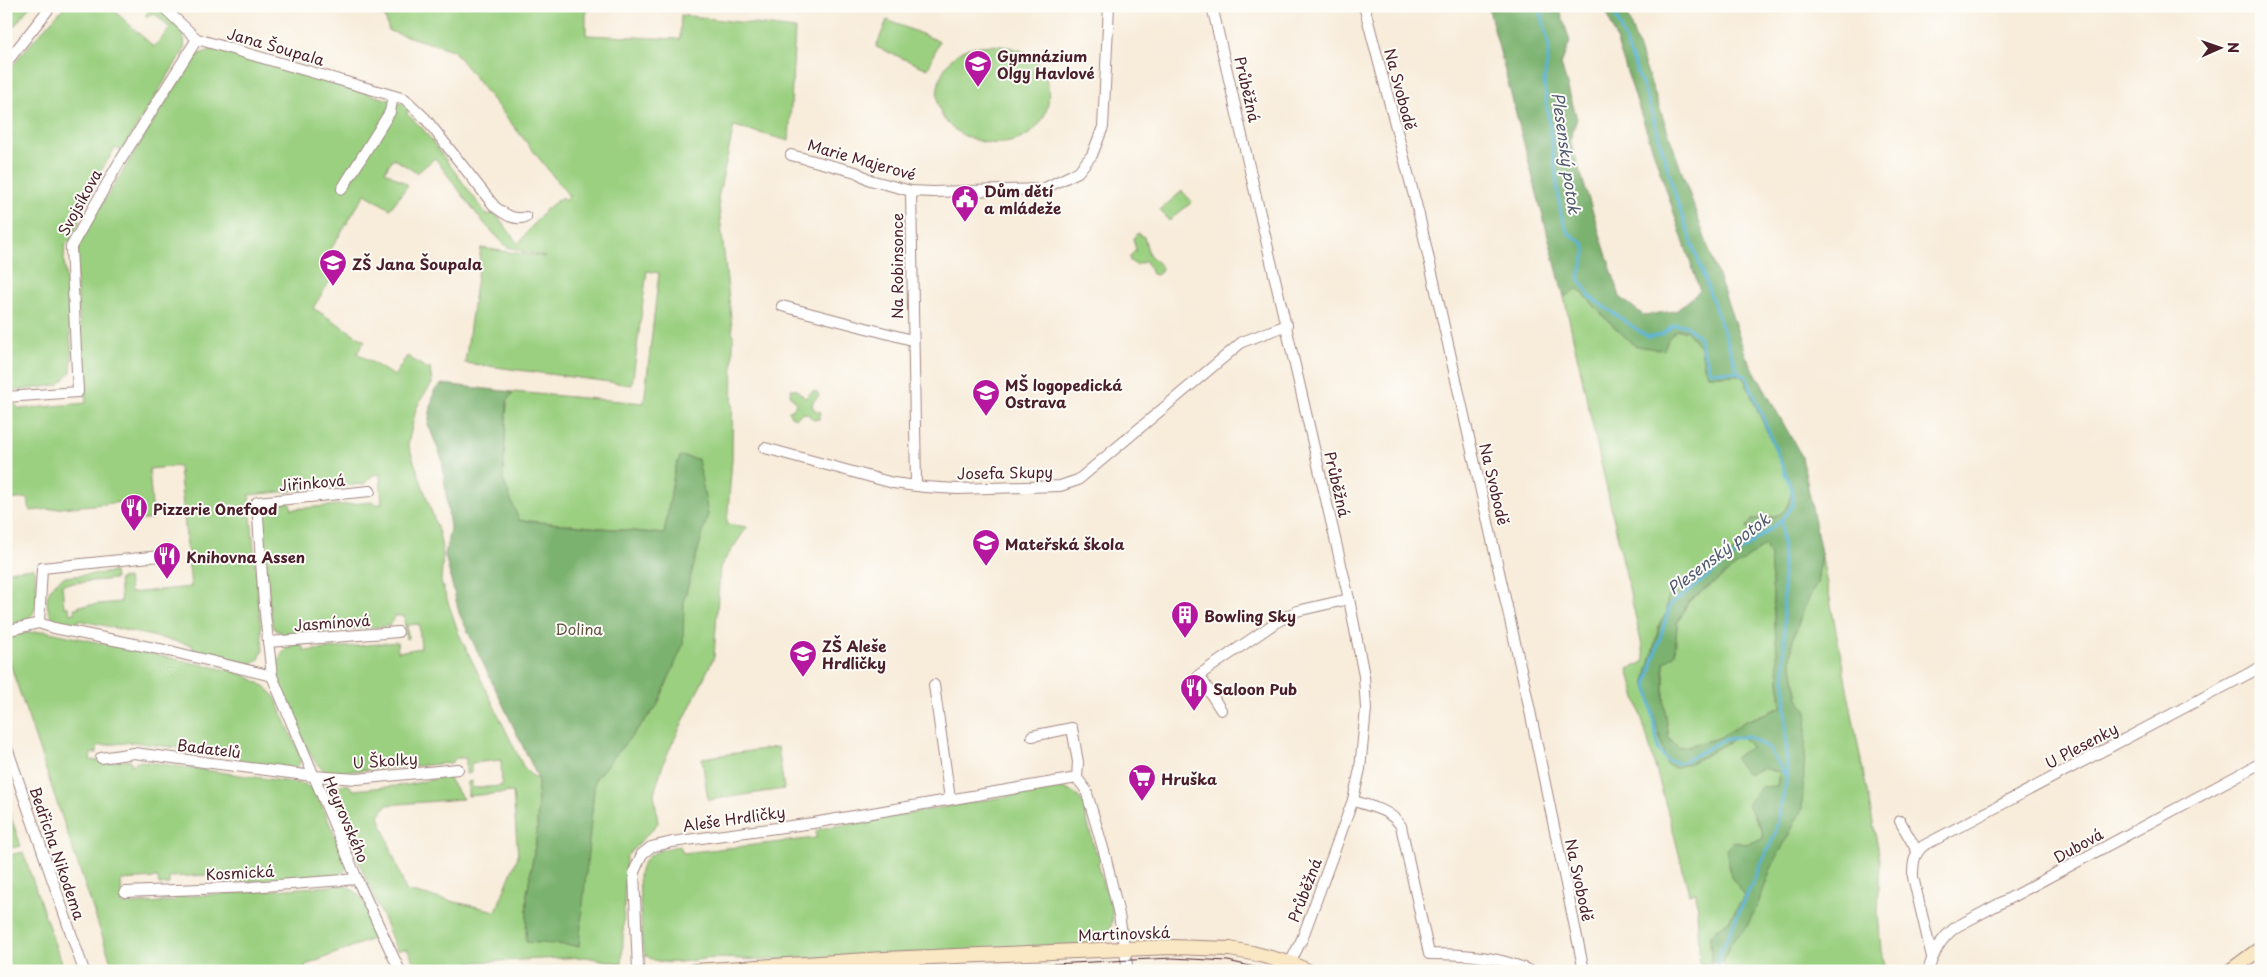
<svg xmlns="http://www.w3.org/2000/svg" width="2267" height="977" font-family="'Playpen Sans',sans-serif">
	<rect width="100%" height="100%" fill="#fdfcf7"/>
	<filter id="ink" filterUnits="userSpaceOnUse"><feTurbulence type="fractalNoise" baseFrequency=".02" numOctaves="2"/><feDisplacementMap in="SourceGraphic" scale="10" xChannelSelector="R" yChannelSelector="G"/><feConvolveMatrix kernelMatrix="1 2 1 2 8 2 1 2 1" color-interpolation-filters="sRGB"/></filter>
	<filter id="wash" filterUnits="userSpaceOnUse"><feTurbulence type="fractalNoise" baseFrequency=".0096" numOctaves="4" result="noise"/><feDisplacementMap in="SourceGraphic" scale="20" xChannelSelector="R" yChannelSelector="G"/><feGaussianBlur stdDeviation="1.12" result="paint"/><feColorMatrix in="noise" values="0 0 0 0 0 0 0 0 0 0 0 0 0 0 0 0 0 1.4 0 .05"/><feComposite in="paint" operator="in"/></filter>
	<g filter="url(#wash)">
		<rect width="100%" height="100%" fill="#f8ecda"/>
		<g fill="#9bd081" stroke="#727856" fill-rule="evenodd">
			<polygon points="6,6 30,6 12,29 6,29"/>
			<path d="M65 6H109L154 47 170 28 154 13 146 17V14L152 7 157 6C171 19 188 29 184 50L122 150 115 148 75 214 79 219V222L70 241 65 246 64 258 72 357 71 372 58 385 6 392V74L24 51Z"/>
			<path d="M382 6H555L586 9V35L680 39 681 15 795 29 789 141 734 126 718 198 733 336 732 459 727 524 747 527 720 567 714 657 664 761 654 793 658 823 626 857 622 964 586 957 478 962 428 969 415 963 407 949 397 950 333 802C332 790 336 783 349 785L353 790 408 785 447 776 463 799 386 805 379 816 406 891 496 911 518 856 513 792 468 796V782L472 781V788L502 786 501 760 471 763V773L466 774V758H456L451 763 329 773C322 769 316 764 312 757 301 739 277 684 277 663L283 652 290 645 301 644 305 651 397 642 398 652 421 648 419 624 407 625 408 639H406L404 616H395L390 626 285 635 276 630 272 625 262 533C264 511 268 506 289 502L292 509 374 502 375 504H382L380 474 373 475 364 484 249 495 263 650 258 661 248 665 201 655 194 652 192 645 79 620 76 624 63 626C41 614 42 588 64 577L114 572 115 579 62 584 64 607H69L70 614 75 613 74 608H79V606L121 602 119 579 128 578 130 593 191 587 179 466 149 469 153 519 125 522 123 502 30 511 28 498 6 500V409L12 402 20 409 86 403 75 265 80 240 188 66 199 54 217 48 406 105 409 108 407 114 423 129 487 215 494 213 497 215 518 244 544 211 562 197 565 201 569 196 453 50 389 31ZM393 158 417 173 435 158 482 221 507 247 546 257 481 248 465 363 632 385 647 271 659 273 644 403 513 392 507 401 503 480 518 520 665 534 675 468 708 514 684 600 682 645 657 706 595 779 578 946 526 941 527 894 537 833 538 778 531 775 524 768 459 634 441 582 443 554 439 533 408 444 416 409 423 396 432 384 430 368H426L407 356 394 376 357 353 365 341 313 308 336 271 323 262 365 194 390 209 408 185 385 171Z"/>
			<polygon points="887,20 939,41 928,69 876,47"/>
			<path d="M992 45C1002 46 1012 47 1022 51 1047 62 1056 97 1042 120 1022 153 972 148 948 124 928 103 938 64 962 51 971 46 981 46 992 45Z"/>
			<polygon points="1182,191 1192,202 1169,221 1160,210"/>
			<polygon points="1138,233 1144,237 1149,254 1162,267 1161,272 1157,275 1152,274 1146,261 1136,265 1130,261 1130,256 1136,250 1133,238"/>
			<path d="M1577 289 1584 294 1604 317 1635 346 1668 339 1676 330H1686L1701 348 1704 366 1708 375H1739L1744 379 1792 488C1787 517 1781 516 1753 519L1754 538 1718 562 1716 570 1699 580H1683L1667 601V612L1660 623 1645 682 1675 768 1695 761 1741 734 1751 747 1748 775 1762 768 1779 772 1777 786 1751 812 1764 832 1763 839 1746 844 1733 842 1731 877 1745 895 1729 921 1710 935 1711 963 1700 964 1696 893 1689 894 1675 838 1628 669 1644 662V655L1564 297Z"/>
			<polygon points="791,389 796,389 805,398 813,391 817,392 819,396 814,400 812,405 815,411 821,412 819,419 813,420 808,414 803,413 796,418 791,416 789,411 794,409 796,403 790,394"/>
			<polygon points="1765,544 1770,556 1781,707 1744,722 1719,738 1679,748 1669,739 1664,702 1664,662 1675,654 1677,624 1689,601"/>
			<polygon points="1821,553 1880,859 1878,913 1881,951 1887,971 1726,971 1723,963 1730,944 1746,928 1758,904 1771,869 1807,712 1798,699 1791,660 1793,638 1805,606 1817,583"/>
			<path d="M34 568C36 585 43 610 26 620 21 623 12 623 6 624V571Z"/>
			<path d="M45 631 241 673 266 687 275 697 302 759 297 767 288 771 240 762 238 756 133 742 97 746V753H91L90 760 110 762 131 760V765L140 761 304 784 316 792 348 866 343 873 336 876 233 882 227 874 169 877V884L159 885 158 878 121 880 122 905 174 901 177 897 344 885C365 894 370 912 378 931L377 937 306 965 304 971H114L6 652 8 635Z"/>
			<polygon points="778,747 784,789 708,800 702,758"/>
			<path d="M1060 787 1075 793 1087 808 1085 813 1095 851 1099 854 1101 859 1098 863 1104 887 1109 890C1113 909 1118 935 1095 944L766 960C749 960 732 958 715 958 692 959 664 969 645 955L642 944 639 875C643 853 660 849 680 846L683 853 816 838V832L819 829Z"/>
			<polygon points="6,803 21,846 6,849"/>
			<polygon points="23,852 64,971 6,971 6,856"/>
		</g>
		<g fill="#7cb26f" stroke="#63684d" fill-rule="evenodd">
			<path d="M1488 6H1559L1570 42 1561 64 1577 119 1570 140 1620 297 1643 315 1676 311 1700 291 1605 6H1624L1746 356 1802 457 1821 553 1817 583 1805 606 1793 638 1791 660 1798 699 1807 711 1802 809 1771 869 1758 904 1746 928 1730 944 1723 963H1711L1710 935 1729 921 1745 895 1731 877 1726 849 1733 842 1746 844 1763 839C1764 825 1751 816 1748 803L1761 787 1777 786 1779 772 1762 768 1748 775 1734 758 1751 747 1741 735 1695 761 1675 768 1667 765 1645 682 1660 623 1667 612V601L1672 586 1683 580H1699L1716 570 1718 562 1753 538 1747 526 1753 519C1781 516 1787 517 1792 488L1744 379 1739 375H1708L1704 366 1701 348 1686 330H1676L1668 339 1664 350 1635 346 1604 317 1584 294 1577 289 1564 297ZM1765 545 1770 556 1781 707 1744 722 1719 738 1679 748 1669 739 1664 702V663L1675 654 1677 624 1689 601Z"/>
			<polygon points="442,384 513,392 507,401 503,480 519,520 664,534 675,468 680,456 698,459 708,514 684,600 683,645 657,706 595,779 579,946 526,942 527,894 537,833 538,778 459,613 445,555 450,528 442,459 428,424 434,391"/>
		</g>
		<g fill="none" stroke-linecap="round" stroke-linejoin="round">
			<g stroke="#59b3d7" stroke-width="3">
				<polyline points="1540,6 1549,48 1544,83 1561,215 1568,233 1583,243 1586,250 1579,277 1590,297 1648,337 1661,335 1674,325 1685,325 1698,336 1710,371 1738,372 1747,378 1792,490 1793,504 1782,520 1670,605 1647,682 1659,751 1668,761 1681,763 1723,740 1747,736 1769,749 1787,778 1775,834 1721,951 1716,971"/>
				<polyline points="1612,6 1649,103 1677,201 1738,372"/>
				<polyline points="1782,521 1787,777"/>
			</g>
		</g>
	</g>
	<g filter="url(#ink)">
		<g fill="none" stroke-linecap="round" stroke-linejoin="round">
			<defs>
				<g id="street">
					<path d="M162 6 197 39 405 99 425 118 495 207C505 214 513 221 526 217"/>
					<polyline points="1212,6 1349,599 1364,676 1366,709 1360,769 1353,800 1342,830 1302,939 1290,963"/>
					<polyline points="1364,6 1419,215 1525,687 1584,971"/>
					<polyline points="6,63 51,6"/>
					<polyline points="791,155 856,172 870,180 911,191 933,192 1043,189 1078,172 1092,155 1103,127 1109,6"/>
					<polyline points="342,189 390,112 393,96"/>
					<polyline points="911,191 916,484"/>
					<polyline points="782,306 912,340"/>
					<polyline points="6,397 78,392 71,247 117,166 197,39"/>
					<polyline points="765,448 893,483 925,487 957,489 1060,486 1078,480 1242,342 1287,325"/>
					<polyline points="370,491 257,502 264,605 272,676 357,879 400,971"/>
					<polyline points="39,623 42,568 170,555"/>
					<polyline points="6,631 39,623 54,628 174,652 272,676"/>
					<polyline points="268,642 398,632"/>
					<polyline points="934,685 950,799"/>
					<polyline points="1221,710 1199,675 1275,623 1297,611 1349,599"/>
					<polyline points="1032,736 1072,728 1078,762 1077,778 1086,790 1105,855 1119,915 1128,971"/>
					<polyline points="6,745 84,971"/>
					<polyline points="101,758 134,753 313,776 357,779 458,769"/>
					<path d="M1353 800C1371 808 1389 808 1401 826L1429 954C1466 954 1498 956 1531 971"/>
					<polyline points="1900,821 1917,851"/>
					<polyline points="125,892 251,887 357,879"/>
					<path d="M1932 957 1913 877C1913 865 1913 855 1923 846L2261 667"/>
					<polyline points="638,971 634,872 642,854 651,847 672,842 813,823 1077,778"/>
					<path d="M1928 971C1934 952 1940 939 1956 927L2261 763"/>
				</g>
				<g id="secondary">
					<polyline points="694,971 884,959 1172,947 1230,949 1252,953 1290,963 1308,971"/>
					<polyline points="2230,971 2261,948"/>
				</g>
			</defs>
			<use href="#street" stroke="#a18682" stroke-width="12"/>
			<use href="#secondary" stroke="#a18682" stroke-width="16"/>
			<use href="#street" stroke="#fff" stroke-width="10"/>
			<use href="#secondary" stroke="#fae7c3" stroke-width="14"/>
			<polyline stroke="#4a1f2b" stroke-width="1" points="912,971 1172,958 1228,961 1272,971"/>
		</g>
	</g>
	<defs>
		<symbol id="school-pin" viewBox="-11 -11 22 30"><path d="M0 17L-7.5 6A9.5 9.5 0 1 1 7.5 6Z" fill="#b5179e" stroke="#fdfcf7"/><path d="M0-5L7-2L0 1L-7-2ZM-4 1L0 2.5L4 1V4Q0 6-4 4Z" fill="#fff"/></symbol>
		<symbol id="civic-pin" viewBox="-11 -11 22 30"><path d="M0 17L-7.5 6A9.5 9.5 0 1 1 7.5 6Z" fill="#b5179e" stroke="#fdfcf7"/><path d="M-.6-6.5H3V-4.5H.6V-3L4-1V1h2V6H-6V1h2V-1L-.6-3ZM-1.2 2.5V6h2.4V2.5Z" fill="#fff"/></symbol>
		<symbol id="restaurant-pin" viewBox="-11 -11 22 30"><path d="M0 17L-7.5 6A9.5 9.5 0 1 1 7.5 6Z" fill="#b5179e" stroke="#fdfcf7"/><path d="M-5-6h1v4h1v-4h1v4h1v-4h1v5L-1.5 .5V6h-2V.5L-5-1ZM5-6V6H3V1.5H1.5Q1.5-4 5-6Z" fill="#fff"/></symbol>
		<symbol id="building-pin" viewBox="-11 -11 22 30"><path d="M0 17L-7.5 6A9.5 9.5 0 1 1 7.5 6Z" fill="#b5179e" stroke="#fdfcf7"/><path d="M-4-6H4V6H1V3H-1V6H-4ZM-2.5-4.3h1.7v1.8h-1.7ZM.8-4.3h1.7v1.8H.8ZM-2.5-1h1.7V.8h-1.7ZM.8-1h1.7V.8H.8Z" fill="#fff"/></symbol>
		<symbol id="supermarket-pin" viewBox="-11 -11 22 30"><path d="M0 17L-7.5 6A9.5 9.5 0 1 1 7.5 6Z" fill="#b5179e" stroke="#fdfcf7"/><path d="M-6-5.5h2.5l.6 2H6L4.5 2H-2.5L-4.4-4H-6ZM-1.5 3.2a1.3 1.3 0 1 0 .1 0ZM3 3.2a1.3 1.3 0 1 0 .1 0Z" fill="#fff"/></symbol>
	</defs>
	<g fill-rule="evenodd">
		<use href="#school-pin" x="962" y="48" width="32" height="43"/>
		<use href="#civic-pin" x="949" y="183" width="32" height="43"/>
		<use href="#school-pin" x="317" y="247" width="32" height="43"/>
		<use href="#school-pin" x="970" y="377" width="32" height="43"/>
		<use href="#restaurant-pin" x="118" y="492" width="32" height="43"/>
		<use href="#school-pin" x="970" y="527" width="32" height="43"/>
		<use href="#restaurant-pin" x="151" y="540" width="32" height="43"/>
		<use href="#building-pin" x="1169" y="599" width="32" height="43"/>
		<use href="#school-pin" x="787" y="638" width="32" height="43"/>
		<use href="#restaurant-pin" x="1178" y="672" width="32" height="43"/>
		<use href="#supermarket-pin" x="1126" y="762" width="32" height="43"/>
	</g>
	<g text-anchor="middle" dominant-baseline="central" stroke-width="4" stroke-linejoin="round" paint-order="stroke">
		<g font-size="15" fill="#4a1f2b" stroke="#fdfcf7">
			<text transform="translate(276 46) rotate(16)">Jana Šoupala</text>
			<text transform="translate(1248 89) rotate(77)">Průběžná</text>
			<text transform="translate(1401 89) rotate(75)">Na Svobodě</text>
			<text transform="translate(862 159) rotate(16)">Marie Majerové</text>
			<text transform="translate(79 202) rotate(-61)">Svojsíkova</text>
			<text transform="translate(896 266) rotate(-90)">Na Robinsonce</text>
			<text transform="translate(1005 472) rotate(-1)">Josefa Skupy</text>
			<text transform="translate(312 482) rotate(-5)">Jiřinková</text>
			<text transform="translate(1338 484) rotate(77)">Průběžná</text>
			<text transform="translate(1495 484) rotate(77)">Na Svobodě</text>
			<text transform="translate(332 622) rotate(-4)">Jasmínová</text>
			<text transform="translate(2081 745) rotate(-28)">U Plesenky</text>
			<text transform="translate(209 748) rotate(7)">Badatelů</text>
			<text transform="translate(385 760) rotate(-4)">U Školky</text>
			<text transform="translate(734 818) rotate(-8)">Aleše Hrdličky</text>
			<text transform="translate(347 819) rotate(67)">Heyrovského</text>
			<text transform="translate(2078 845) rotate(-29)">Dubová</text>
			<text transform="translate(58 853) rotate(71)">Bedřicha Nikodema</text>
			<text transform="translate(240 872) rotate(-3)">Kosmická</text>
			<text transform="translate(1580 880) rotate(78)">Na Svobodě</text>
			<text transform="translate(1304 890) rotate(-69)">Průběžná</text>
			<text transform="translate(1124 933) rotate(-2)">Martinovská</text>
		</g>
		<g font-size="15" font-weight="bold" fill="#4a1f2b" stroke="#fdfcf7" text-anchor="start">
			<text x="997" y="55">Gymnázium<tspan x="997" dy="17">Olgy Havlové</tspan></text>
			<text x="984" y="190">Dům dětí<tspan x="984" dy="17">a mládeže</tspan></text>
			<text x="352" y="263">ZŠ Jana Šoupala</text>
			<text x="1005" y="384">MŠ logopedická<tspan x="1005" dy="17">Ostrava</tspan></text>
			<text x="153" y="508">Pizzerie Onefood</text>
			<text x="1005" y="543">Mateřská škola</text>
			<text x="186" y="556">Knihovna Assen</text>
			<text x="1204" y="615">Bowling Sky</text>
			<text x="822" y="645">ZŠ Aleše<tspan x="822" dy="17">Hrdličky</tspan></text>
			<text x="1213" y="688">Saloon Pub</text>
			<text x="1161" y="778">Hruška</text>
		</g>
		<g font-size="15" fill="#625445" stroke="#fdfcf7">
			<text x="579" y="628">Dolina</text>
		</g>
		<g font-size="16" font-style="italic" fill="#505a70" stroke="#fdfcf7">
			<text transform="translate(1567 153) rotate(82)">Plesenský potok</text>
			<text transform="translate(1718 553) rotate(-37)">Plesenský potok</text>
		</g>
	</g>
	<rect width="2267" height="977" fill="none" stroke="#fdfcf7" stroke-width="25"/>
	<g transform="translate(2220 48) rotate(88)" stroke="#fdfcf7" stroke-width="4" paint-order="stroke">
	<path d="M0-4L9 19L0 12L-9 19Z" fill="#4a1f2b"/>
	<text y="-8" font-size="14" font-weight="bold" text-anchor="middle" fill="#4a1f2b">N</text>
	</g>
</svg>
